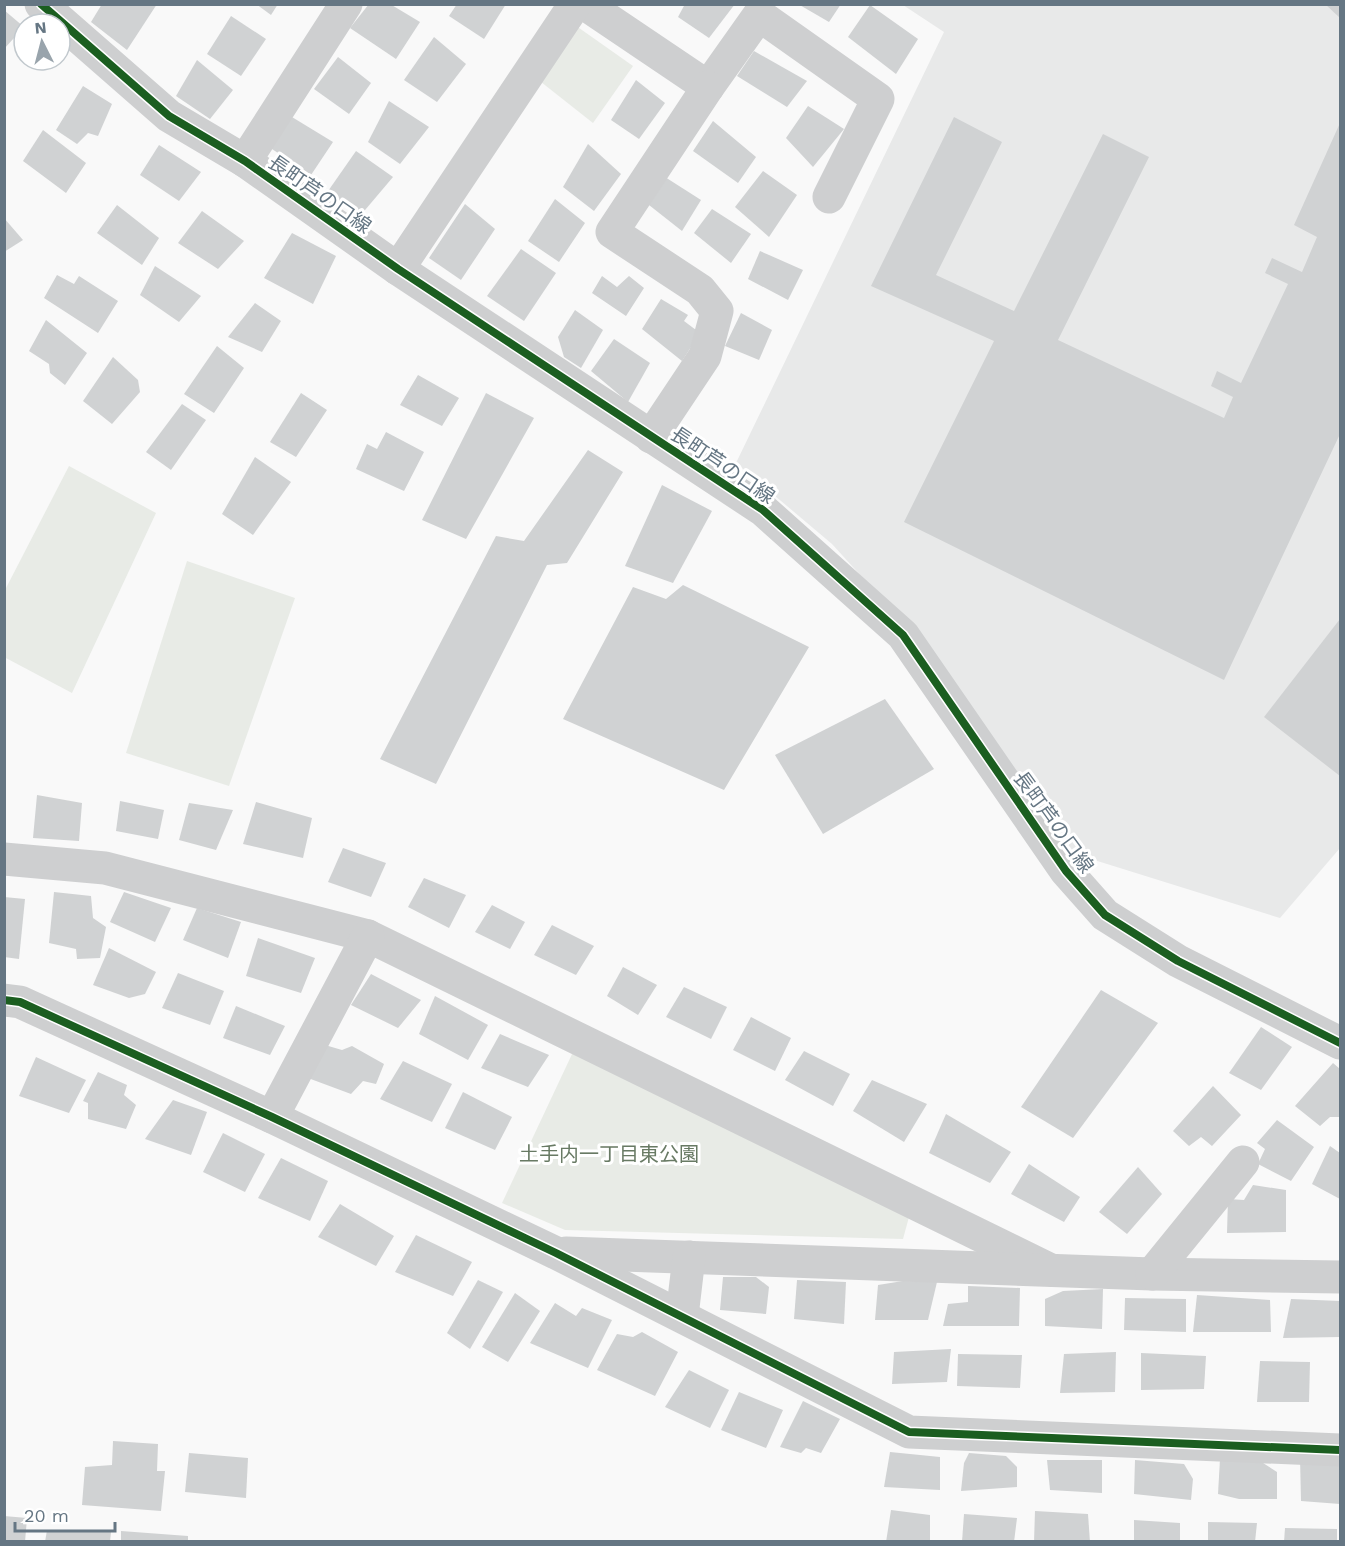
<svg xmlns="http://www.w3.org/2000/svg" width="1345" height="1546" font-family="'Work Sans','Noto Sans JP',sans-serif">
	<rect width="100%" height="100%" fill="#f9f9f9"/>
	<polygon fill="#e8e9e9" points="903,5 1340,5 1340,848 1280,918 1075,854 913,633 832,544 736,463 944,32"/>
	<g fill="#e8ebe6">
		<polygon points="572,23 633,66 593,123 536,78"/>
		<polygon points="69,466 156,513 72,693 4,657 5,590"/>
		<polygon points="187,561 295,598 229,786 126,753"/>
		<polygon points="573,1052 909,1217 903,1239 565,1230 502,1203"/>
	</g>
	<g fill="#d0d2d3">
		<polygon points="102,4 157,4 127,50 91,22"/>
		<polygon points="256,4 278,4 271,15"/>
		<polygon points="369,4 390,4 420,22 396,59 350,28"/>
		<polygon points="457,4 506,4 484,39 449,16"/>
		<polygon points="685,4 735,4 709,38 678,17"/>
		<polygon points="798,4 841,4 829,22"/>
		<polygon points="1325,4 1340,4 1340,18"/>
		<polygon points="870,5 918,39 896,74 848,37"/>
		<polygon points="4,10 24,27 4,49"/>
		<polygon points="231,16 266,39 241,76 207,54"/>
		<polygon points="434,37 466,64 437,102 404,80"/>
		<polygon points="754,51 807,81 787,107 737,76"/>
		<polygon points="338,57 371,83 349,114 314,89"/>
		<polygon points="197,60 233,90 210,119 176,96"/>
		<polygon points="636,80 665,103 639,139 611,120"/>
		<polygon points="83,86 112,104 98,136 88,133 77,144 56,130"/>
		<polygon points="389,101 429,127 400,164 368,142"/>
		<polygon points="808,106 844,129 813,167 786,138"/>
		<polygon points="287,114 333,142 311,175 269,147"/>
		<polygon points="954,117 1002,142 936,275 1014,311 1103,134 1149,157 1058,340 1224,418 1233,397 1211,386 1217,371 1241,383 1288,284 1265,273 1272,258 1302,272 1317,237 1294,225 1340,123 1340,434 1224,680 904,522 994,341 871,286"/>
		<polygon points="713,121 756,157 738,183 693,151"/>
		<polygon points="43,130 86,163 66,193 23,161"/>
		<polygon points="588,144 621,174 594,211 563,187"/>
		<polygon points="159,145 201,172 179,201 140,175"/>
		<polygon points="356,151 393,177 360,216 326,194"/>
		<polygon points="763,171 797,195 769,237 735,207"/>
		<polygon points="665,177 701,200 682,231 649,205"/>
		<polygon points="555,199 585,223 559,262 528,241"/>
		<polygon points="465,204 495,229 461,280 429,258"/>
		<polygon points="117,205 159,238 142,265 97,233"/>
		<polygon points="712,209 751,234 731,263 694,233"/>
		<polygon points="202,211 244,241 218,269 178,243"/>
		<polygon points="4,218 23,240 4,252"/>
		<polygon points="292,233 336,256 313,304 264,278"/>
		<polygon points="521,249 556,273 524,321 487,296"/>
		<polygon points="760,251 803,270 788,300 748,279"/>
		<polygon points="155,266 201,296 179,322 140,295"/>
		<polygon points="57,275 74,284 79,276 118,301 98,333 44,298"/>
		<polygon points="602,276 617,287 629,276 644,288 626,316 592,293"/>
		<polygon points="661,299 688,315 684,321 700,333 682,361 642,329"/>
		<polygon points="255,303 281,321 262,352 228,337"/>
		<polygon points="575,310 603,330 581,368 564,357 558,337"/>
		<polygon points="741,313 772,330 759,360 725,346"/>
		<polygon points="46,320 87,353 65,385 50,373 49,364 29,351"/>
		<polygon points="614,339 650,363 628,402 591,371"/>
		<polygon points="217,346 244,368 214,413 184,394"/>
		<polygon points="113,357 138,380 140,392 112,424 83,401"/>
		<polygon points="418,375 459,398 442,426 400,405"/>
		<polygon points="301,393 327,410 296,457 270,442"/>
		<polygon points="486,393 534,418 466,539 422,520"/>
		<polygon points="182,404 206,420 171,470 146,452"/>
		<polygon points="386,432 424,452 404,491 356,469 367,444 377,449"/>
		<polygon points="588,450 623,472 567,563 547,565 436,784 380,759 496,536 524,541"/>
		<polygon points="255,457 291,482 253,535 222,514"/>
		<polygon points="662,485 712,511 673,583 625,566"/>
		<polygon points="683,585 809,647 724,790 563,719 633,587 666,599"/>
		<polygon points="1340,619 1340,776 1264,717"/>
		<polygon points="885,699 934,769 823,834 775,755"/>
		<polygon points="37,795 82,803 79,841 33,838"/>
		<polygon points="120,801 164,810 158,839 116,831"/>
		<polygon points="256,802 312,818 303,858 243,844"/>
		<polygon points="189,803 233,810 216,850 179,840"/>
		<polygon points="343,848 386,863 371,897 328,882"/>
		<polygon points="424,878 466,895 449,928 408,907"/>
		<polygon points="54,892 91,896 93,918 106,927 100,958 77,959 76,949 49,943"/>
		<polygon points="124,892 171,908 155,942 110,922"/>
		<polygon points="4,897 25,899 19,959 4,957"/>
		<polygon points="492,905 525,922 510,949 475,932"/>
		<polygon points="197,908 241,922 228,958 183,940"/>
		<polygon points="552,925 594,946 576,975 534,955"/>
		<polygon points="258,938 315,958 301,993 246,976"/>
		<polygon points="109,948 156,972 145,994 129,998 93,985"/>
		<polygon points="623,967 657,985 638,1015 607,996"/>
		<polygon points="178,973 224,991 210,1025 162,1008"/>
		<polygon points="371,974 421,1000 398,1028 351,1005"/>
		<polygon points="684,987 727,1007 711,1039 666,1017"/>
		<polygon points="1101,990 1158,1023 1073,1138 1021,1107"/>
		<polygon points="435,996 488,1025 468,1060 419,1034"/>
		<polygon points="236,1006 285,1026 270,1055 223,1038"/>
		<polygon points="751,1017 791,1038 775,1071 733,1050"/>
		<polygon points="1261,1027 1292,1047 1261,1090 1229,1073"/>
		<polygon points="500,1034 549,1055 528,1087 481,1068"/>
		<polygon points="325,1045 342,1050 352,1046 384,1064 376,1084 363,1081 351,1094 308,1078"/>
		<polygon points="804,1051 850,1074 833,1106 785,1080"/>
		<polygon points="36,1057 86,1080 69,1113 19,1096"/>
		<polygon points="403,1061 452,1084 432,1122 380,1099"/>
		<polygon points="1333,1063 1340,1069 1340,1117 1330,1117 1320,1126 1295,1106"/>
		<polygon points="98,1072 127,1085 124,1095 136,1105 126,1129 88,1119 88,1103 83,1101"/>
		<polygon points="872,1080 927,1104 904,1142 853,1111"/>
		<polygon points="1213,1086 1241,1115 1212,1146 1201,1137 1189,1146 1173,1131"/>
		<polygon points="463,1092 512,1117 495,1150 445,1128"/>
		<polygon points="173,1100 207,1112 191,1155 145,1139"/>
		<polygon points="946,1114 1011,1152 990,1183 929,1153"/>
		<polygon points="1277,1120 1314,1147 1291,1181 1258,1164 1265,1149 1257,1143"/>
		<polygon points="223,1133 265,1154 245,1192 203,1172"/>
		<polygon points="1330,1146 1340,1153 1340,1199 1312,1184"/>
		<polygon points="281,1158 328,1181 310,1221 258,1198"/>
		<polygon points="1029,1164 1080,1197 1064,1222 1011,1194"/>
		<polygon points="1138,1167 1162,1194 1127,1234 1099,1212"/>
		<polygon points="1253,1185 1286,1190 1286,1232 1227,1233 1228,1199 1244,1200"/>
		<polygon points="340,1204 394,1236 376,1266 318,1237"/>
		<polygon points="416,1235 472,1262 453,1296 395,1272"/>
		<polygon points="723,1277 756,1277 769,1287 766,1314 720,1310"/>
		<polygon points="478,1280 503,1292 470,1349 447,1333"/>
		<polygon points="797,1280 846,1282 844,1324 794,1319"/>
		<polygon points="903,1281 937,1282 928,1320 875,1320 878,1285"/>
		<polygon points="968,1286 1020,1288 1019,1326 943,1326 948,1304 968,1302"/>
		<polygon points="1103,1289 1102,1329 1045,1326 1045,1299 1063,1291"/>
		<polygon points="515,1293 540,1311 508,1362 482,1347"/>
		<polygon points="1197,1295 1270,1300 1271,1332 1193,1332"/>
		<polygon points="1125,1298 1186,1299 1186,1332 1124,1330"/>
		<polygon points="1291,1299 1340,1301 1340,1337 1283,1338"/>
		<polygon points="555,1303 576,1316 582,1308 612,1320 588,1368 530,1343"/>
		<polygon points="642,1332 678,1352 655,1396 597,1370 617,1334 633,1337"/>
		<polygon points="951,1349 947,1382 892,1384 894,1352"/>
		<polygon points="1116,1352 1115,1392 1060,1393 1064,1354"/>
		<polygon points="1141,1353 1206,1356 1204,1389 1141,1390"/>
		<polygon points="958,1354 1022,1355 1020,1388 957,1386"/>
		<polygon points="1260,1361 1310,1362 1309,1402 1257,1402"/>
		<polygon points="689,1370 729,1390 710,1428 665,1407"/>
		<polygon points="739,1392 783,1410 766,1448 721,1430"/>
		<polygon points="803,1401 840,1419 821,1453 806,1448 801,1453 780,1447"/>
		<polygon points="113,1441 158,1444 157,1471 165,1471 161,1511 82,1505 85,1467 112,1465"/>
		<polygon points="890,1452 940,1457 940,1490 884,1487"/>
		<polygon points="189,1453 248,1458 246,1498 185,1492"/>
		<polygon points="969,1453 1006,1456 1017,1467 1017,1487 961,1491 964,1463"/>
		<polygon points="1300,1457 1340,1464 1340,1504 1301,1501"/>
		<polygon points="1220,1459 1260,1461 1277,1472 1277,1499 1239,1499 1218,1494"/>
		<polygon points="1047,1460 1102,1460 1102,1493 1050,1490"/>
		<polygon points="1135,1460 1184,1464 1193,1479 1191,1500 1134,1494"/>
		<polygon points="891,1510 930,1515 930,1542 886,1542"/>
		<polygon points="1035,1511 1088,1514 1090,1542 1034,1542"/>
		<polygon points="964,1514 1017,1518 1014,1542 962,1542"/>
		<polygon points="4,1516 27,1518 25,1542 4,1542"/>
		<polygon points="1134,1520 1180,1523 1180,1542 1134,1542"/>
		<polygon points="1208,1522 1257,1523 1255,1542 1208,1542"/>
		<polygon points="1285,1528 1337,1529 1337,1542 1284,1542"/>
		<polygon points="47,1530 111,1532 110,1542 45,1542"/>
		<polygon points="121,1531 188,1536 188,1542 121,1542"/>
	</g>
	<g fill="none" stroke-linecap="round" stroke-linejoin="round">
		<g stroke="#cecfd0" stroke-width="33">
			<polyline points="41,4 169,116 245,161 398,269 763,510 903,635 1066,871 1105,915 1178,961 1340,1043"/>
			<polyline points="585,4 708,87 759,15 878,99 829,197"/>
			<polyline points="245,161 346,4"/>
			<polyline points="398,269 575,4"/>
			<polyline points="651,437 705,356 717,311 700,290 612,232 708,87"/>
			<polyline points="4,859 105,868 368,936 1051,1270"/>
			<polyline points="4,1000 20,1002 272,1117 556,1253 909,1432 1340,1450"/>
			<polyline points="272,1117 368,936"/>
			<polyline points="566,1253 1152,1274 1340,1277"/>
			<polyline points="1152,1274 1243,1162"/>
			<polyline points="682,1316 689,1257"/>
		</g>
		<defs>
			<g id="cycleway">
				<polyline points="41,4 169,116 245,161 398,269 763,510 903,635 1066,871 1105,915 1178,961 1340,1043"/>
				<polyline points="4,1000 20,1002 272,1117 556,1253 909,1432 1340,1450"/>
			</g>
		</defs>
		<use href="#cycleway" stroke="#fff" stroke-width="11"/>
		<use href="#cycleway" stroke="#1b5e20" stroke-width="8"/>
	</g>
	<g text-anchor="middle" dominant-baseline="central" stroke-width="6" stroke-linejoin="round" paint-order="stroke">
		<g font-size="20" fill="#657683" stroke="#fff">
			<text transform="translate(320 194) rotate(35)">長町芦の口線</text>
			<text transform="translate(723 465) rotate(34)">長町芦の口線</text>
			<text transform="translate(1054 822) rotate(54)">長町芦の口線</text>
		</g>
		<g font-size="20" fill="#687a64" stroke="#fff">
			<text x="609" y="1154">土手内一丁目東公園</text>
		</g>
	</g>
	<rect width="1345" height="1546" fill="none" stroke="#657683" stroke-width="12"/>
	<g transform="translate(42 42) rotate(354)"><circle r="28" fill="#ffffff" stroke="#c1c8cd" stroke-width="1.5"/>
	<path d="M0-4.5L10 22L0 15L-10 22Z" fill="#99a4ac"/>
	<text y="-9" font-size="16" font-weight="bold" text-anchor="middle" fill="#657683">N</text>
	</g>
	<path d="M15 1522v9h100v-9" fill="none" stroke="#657683" stroke-width="3"/>
	<text x="24" y="1522" font-size="18" fill="#657683" stroke="#ffffff" stroke-width="4.5" paint-order="stroke">20 m</text>
</svg>
